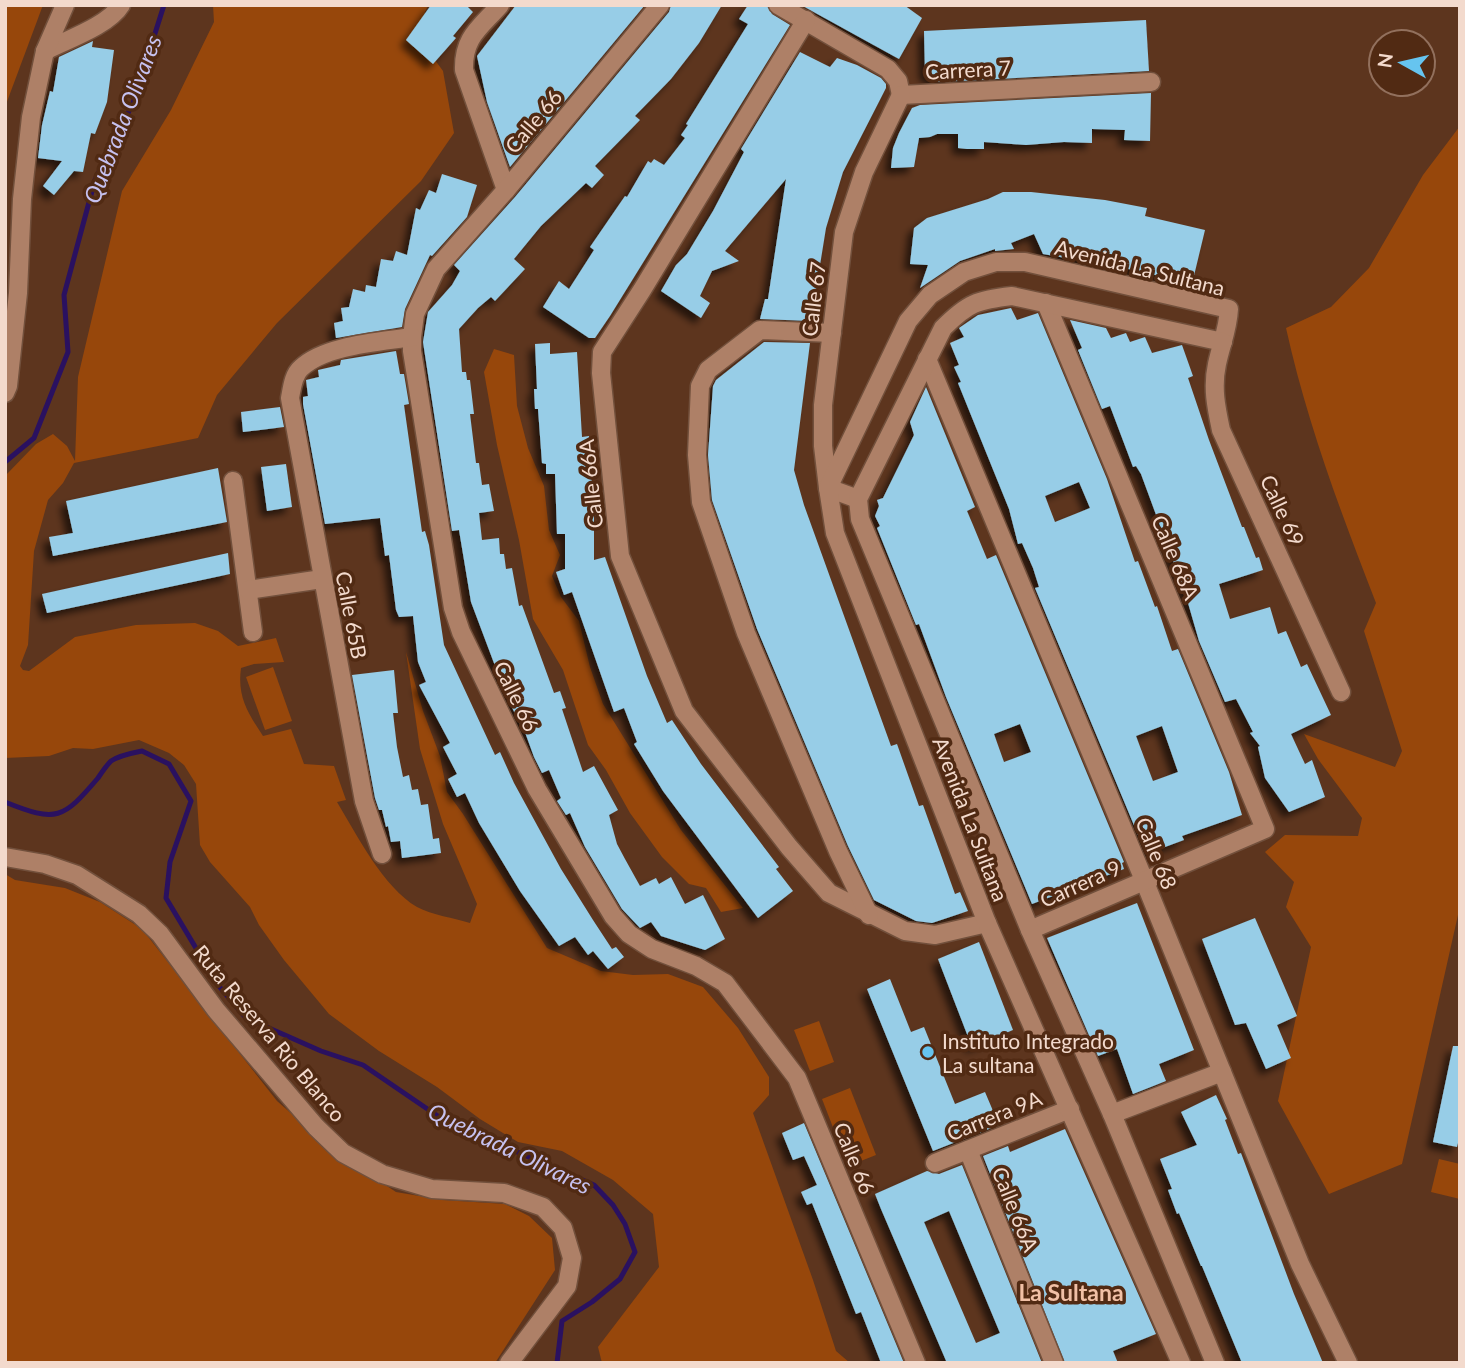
<svg xmlns="http://www.w3.org/2000/svg" width="1465" height="1368" font-family="Lato,sans-serif">
	<defs>
		<filter id="shadow"><feDropShadow dx="-6" dy="6" stdDeviation="3.5" flood-color="#0009"/></filter>
	</defs>
	<rect width="100%" height="100%" fill="#5d351e"/>
	<g fill="#97470b">
		<polygon points="5,5 43,5 5,107"/>
		<path d="M213 5H428L416 34 443 71 454 133 421 181 277 323 217 395 198 438 74 463 63 483 48 500 34 551 28 645 20 666 23 670 29 671 75 637 136 625 195 623 218 631 238 646 276 638 284 662 254 664 241 668C237 697 248 713 263 736L291 729 304 764 334 766 346 800 337 802C357 835 383 887 417 907 432 915 454 918 470 923L477 904 443 824 420 749 406 652 423 711 440 756 447 792 463 814 547 948 601 971 633 975 668 974 703 987 738 1028 769 1077V1095L753 1113 813 1280 836 1351 850 1363H602L598 1347 659 1267 653 1214 613 1180 562 1151 518 1142 480 1119 437 1087 379 1051 329 1014 284 960 259 925 250 907 210 862 200 845 196 784 184 765 169 753 139 740 93 749 73 748 49 756 5 758V476L36 444 53 434 67 446 75 461 78 377 122 191 171 110 214 22Z"/>
		<path d="M1460 126V906L1402 1164 1329 1194 1278 1101 1311 947 1286 907 1294 882 1265 852 1285 835 1358 836 1362 818 1318 759 1304 734 1395 767 1402 751 1364 631 1376 603C1341 513 1307 423 1286 328L1331 307 1369 268 1423 175Z"/>
		<polygon points="494,349 514,355 517,406 528,448 544,486 549,530 560,555 552,576 561,597 579,621 590,667 603,704 681,830 743,908 721,912 706,888 689,884 662,857 630,813 606,770 588,745 563,670 533,619 519,540 497,445 484,372"/>
		<polygon points="273,667 292,721 265,730 246,677"/>
		<polygon points="5,874 15,880 65,888 100,902 142,929 277,1101 334,1151 396,1192 443,1200 505,1204 529,1216 552,1238 555,1270 495,1363 5,1363"/>
		<polygon points="819,1021 834,1062 810,1071 794,1030"/>
		<polygon points="850,1088 876,1155 848,1166 822,1099"/>
		<polygon points="1439,1159 1460,1164 1460,1199 1431,1192"/>
	</g>
	<g fill="none" stroke-linecap="round" stroke-linejoin="round">
		<g stroke="#2a1160" stroke-width="5">
			<polyline points="5,462 34,438 68,352 64,295 95,180 133,103 164,5"/>
			<path d="M5 802C57 823 63 819 98 778 102 772 106 766 111 761 120 755 132 753 142 751L169 764 191 801 170 862 166 898 218 985 246 1018 321 1051 363 1065 445 1121 594 1185 613 1205 625 1224 635 1252 620 1279 592 1302 562 1321 557 1363"/>
		</g>
	</g>
	<g fill="#97cde7" fill-rule="evenodd" filter="url(#shadow)">
		<polygon points="431,5 466,5 473,12 453,36 456,38 433,64 406,40"/>
		<polygon points="516,5 645,5 510,167 487,102 477,56"/>
		<polygon points="671,5 722,5 699,43 671,79 635,116 640,120 595,166 604,175 592,188 586,183 541,226 514,259 525,269 495,301 491,297 478,308 459,329 462,372 466,372 467,380 470,380 474,414 470,414 476,463 479,463 482,485 489,484 494,511 479,513 482,540 499,538 500,554 504,554 506,569 512,568 519,606 522,605 554,693 560,691 566,708 562,709 583,772 594,766 618,810 609,815 617,844 625,859 640,886 656,878 659,884 671,877 685,904 703,895 725,939 705,950 661,936 651,922 640,928 622,909 585,847 570,813 566,815 557,801 561,798 549,770 542,773 534,757 522,724 520,724 506,695 471,602 459,530 452,531 423,342 428,312 452,285 460,271 454,265 515,197 669,12"/>
		<polygon points="748,5 767,5 772,14 790,25 610,316 595,338 589,338 543,307 559,281 569,289 594,250 590,247 625,196 627,197 648,161 651,163 654,159 664,165 685,138 681,135 688,125 686,124 748,24 739,19"/>
		<polygon points="801,5 904,5 922,18 899,59"/>
		<polygon points="1146,20 1149,71 938,82 925,74 924,31"/>
		<polygon points="93,41 92,47 114,50 107,102 95,134 91,133 83,172 74,171 54,195 43,186 62,161 38,158 42,125 50,91 53,92 59,57"/>
		<polygon points="800,52 830,67 837,58 857,65 881,78 886,84 886,88 843,172 826,228 811,321 760,319 765,299 768,299 786,179 725,251 739,261 712,271 700,296 710,303 701,318 661,291 676,265 687,254 713,211 744,152 741,149"/>
		<polygon points="1151,93 1150,141 1124,140 1125,130 1092,129 1092,143 1064,142 1026,145 984,142 984,149 967,149 958,148 958,134 937,134 930,137 919,138 914,167 891,168 893,148 899,133 912,108 920,105"/>
		<polygon points="442,174 477,185 467,217 432,256 430,255 405,309 402,327 336,338 334,323 343,321 341,308 349,307 353,289 365,292 366,285 376,287 381,259 393,261 396,251 407,255 416,208 420,210 429,190 436,193"/>
		<polygon points="1003,192 1031,192 1105,200 1147,208 1145,216 1205,230 1192,284 1134,270 1043,254 1034,234 1011,243 1014,249 995,251 995,249 960,261 920,288 928,265 910,264 914,228 927,218 988,199"/>
		<path d="M1011 308 1017 320 1038 313 1107 479 1135 562 1138 561 1155 607 1157 606 1172 651 1178 649 1229 772 1242 815 1182 836 1184 840 1146 854 1035 588 1039 587 1033 568 1022 543 1018 544 1009 509 958 383 961 382 954 367 959 365 950 343 964 337 959 328 978 315ZM1079 482 1090 508 1055 522 1045 496ZM1162 726 1178 772 1153 781 1136 736Z"/>
		<polygon points="1070,320 1106,328 1111,338 1126,333 1130,342 1145,337 1152,353 1182,345 1193,376 1188,378 1209,440 1242,527 1244,527 1256,558 1259,557 1263,570 1219,584 1230,619 1270,607 1278,634 1286,631 1301,667 1307,664 1331,715 1291,734 1305,764 1312,760 1325,797 1289,812 1265,778 1258,747 1260,746 1250,733 1253,732 1236,699 1225,702 1199,641 1186,596 1141,474 1136,466 1133,467 1110,406 1102,409 1078,350 1082,348"/>
		<polygon points="764,342 810,343 794,470 804,505 891,746 897,744 919,806 923,805 955,894 960,892 968,911 932,923 916,921 874,900 848,846 757,629 712,500 708,455 713,386 716,380"/>
		<polygon points="550,343 550,354 577,352 582,437 589,436 593,499 595,499 597,515 594,516 594,560 605,557 647,676 667,723 672,720 701,764 779,867 776,869 793,891 758,918 663,791 634,744 637,742 624,708 614,712 572,592 564,595 556,572 565,569 565,534 557,534 555,474 546,474 546,464 542,463 538,409 535,409 534,389 537,389 535,344"/>
		<polygon points="396,351 400,374 404,374 409,404 404,405 422,532 425,531 429,545 444,645 495,755 500,752 514,783 561,869 593,920 612,949 616,947 624,957 608,969 593,951 588,955 575,937 559,946 520,891 479,823 465,793 457,797 448,779 457,774 443,747 450,743 419,685 426,682 418,662 413,616 399,617 396,610 389,555 385,556 380,518 325,524 303,404 303,397 308,396 306,380 319,377 318,370 340,365 341,360"/>
		<path d="M926 387 975 507 967 511 973 525 987 559 996 555 1124 862 1122 863 1124 869 1032 904 946 697 919 624 916 625 877 528 880 526 875 516 879 506 877 500 883 498 914 435 910 422ZM1020 724 1031 752 1004 762 994 734Z"/>
		<polygon points="280,407 284,427 243,432 241,412"/>
		<polygon points="286,464 292,507 267,511 261,467"/>
		<polygon points="218,468 227,522 53,556 49,537 73,533 66,501"/>
		<polygon points="228,553 230,574 47,613 42,594"/>
		<polygon points="394,670 398,713 393,713 397,747 403,777 409,775 412,790 418,789 421,805 428,804 433,839 439,838 441,853 402,858 400,841 391,842 388,826 386,827 382,810 379,810 375,798 352,675"/>
		<polygon points="1137,903 1194,1050 1159,1064 1166,1081 1133,1094 1117,1049 1098,1056 1047,938"/>
		<polygon points="1255,918 1297,1016 1277,1025 1291,1058 1266,1069 1246,1023 1235,1025 1202,939"/>
		<polygon points="979,942 1013,1030 972,1047 938,959"/>
		<polygon points="890,979 911,1032 924,1027 955,1104 985,1092 999,1125 933,1151 867,989"/>
		<polygon points="1453,1046 1460,1046 1460,1135 1457,1147 1433,1142"/>
		<polygon points="1216,1095 1227,1119 1225,1120 1238,1154 1241,1153 1294,1294 1323,1363 1242,1363 1202,1266 1201,1266 1179,1213 1177,1214 1168,1190 1172,1189 1160,1159 1197,1145 1181,1112"/>
		<polygon points="804,1123 904,1363 881,1363 861,1312 856,1314 812,1203 807,1205 801,1192 817,1185 804,1156 793,1160 782,1133"/>
		<polygon points="1065,1129 1156,1334 1113,1351 1118,1363 1065,1363 983,1156 1008,1146 1010,1152"/>
		<path d="M962 1165 1042 1363H947L881 1209 875 1194 927 1171 939 1174ZM949 1211 1000 1333 976 1343 924 1222Z"/>
	</g>
	<g fill="none" stroke-linecap="round" stroke-linejoin="round">
		<defs>
			<g id="minor">
				<path d="M500 5C480 28 463 37 464 70L506 190"/>
				<polyline points="660,5 506,190 436,269 415,314 412,337 412,351 453,608 461,632 537,789 613,916 629,934 652,949 696,966 725,983 797,1078 916,1363"/>
				<polyline points="778,5 888,69 898,81 901,95"/>
				<polyline points="806,20 642,290 602,352 601,373 620,556 684,711 789,847 829,893 905,931 935,935 987,923"/>
				<path d="M45 51C66 40 108 26 121 5"/>
				<polyline points="901,95 1151,82"/>
				<polyline points="832,333 760,330 708,370 700,386 697,455 701,502 746,633 838,851 869,915"/>
				<polyline points="927,359 1144,880 1300,1264 1348,1363"/>
				<polyline points="5,393 8,386 18,293 22,199 31,117 45,51 65,5"/>
				<polyline points="233,481 253,632"/>
				<polyline points="858,499 828,488 823,446 823,405 844,232 864,172 901,95"/>
				<polyline points="248,590 322,579"/>
				<path d="M382 854 364 801 290 398C292 388 293 375 301 368 325 345 380 342 412 337"/>
				<polyline points="5,857 45,864 77,875 139,914 160,934 216,1010 316,1127 343,1153 382,1174 432,1189 504,1193 543,1207 563,1228 572,1258 567,1286 509,1363"/>
				<polyline points="1030,930 1265,829 1046,303"/>
				<polyline points="1112,1114 1222,1072"/>
				<polyline points="968,1150 1054,1363"/>
				<polyline points="935,1163 1070,1109"/>
				<path d="M1181 1363 987 923 835 533 828 488 908 321 930 295 964 272 996 262H1025L1229 309C1228 329 1221 345 1217 364 1212 387 1216 407 1221 430L1341 692"/>
				<path d="M1215 1363 1112 1114 1030 930 860 519 858 499 943 328C968 303 977 300 1012 296L1223 342"/>
			</g>
		</defs>
		<use href="#minor" stroke="#72503c" stroke-width="21"/>
		<use href="#minor" stroke="#ae8067" stroke-width="18"/>
	</g>
	<circle fill="#66c4ef" stroke="#512a13" stroke-width="2.5" cx="928" cy="1052" r="7"/>
	<g text-anchor="middle" dominant-baseline="central" stroke-width="7" stroke-linejoin="round" paint-order="stroke">
		<g font-size="21" fill="#f3dacd" stroke="#512a13">
			<text transform="translate(968 69) rotate(-3)">Carrera 7</text>
			<text transform="translate(533 121) rotate(-50)">Calle 66</text>
			<text transform="translate(1140 267) rotate(14)">Avenida La Sultana</text>
			<text transform="translate(813 299) rotate(-83)">Calle 67</text>
			<text transform="translate(590 484) rotate(-96)">Calle 66A</text>
			<text transform="translate(1283 510) rotate(65)">Calle 69</text>
			<text transform="translate(1176 557) rotate(67)">Calle 68A</text>
			<text transform="translate(352 615) rotate(79)">Calle 65B</text>
			<text transform="translate(517 696) rotate(64)">Calle 66</text>
			<text transform="translate(971 819) rotate(69)">Avenida La Sultana</text>
			<text transform="translate(1157 853) rotate(68)">Calle 68</text>
			<text transform="translate(1080 883) rotate(-24)">Carrera 9</text>
			<text transform="translate(270 1033) rotate(50)">Ruta Reserva Rio Blanco</text>
			<text transform="translate(994 1115) rotate(-22)">Carrera 9A</text>
			<text transform="translate(855 1158) rotate(68)">Calle 66</text>
			<text transform="translate(1016 1209) rotate(68)">Calle 66A</text>
		</g>
		<g font-size="21" fill="#f3dacd" stroke="#512a13" text-anchor="start">
			<text x="942" y="1040">Instituto Integrado<tspan x="942" dy="24">La sultana</tspan></text>
		</g>
		<g font-size="23" font-style="italic" fill="#c6c1ef" stroke="#512a13">
			<text transform="translate(122 119) rotate(-69)">Quebrada Olivares</text>
			<text transform="translate(510 1148) rotate(26)">Quebrada Olivares</text>
		</g>
		<g font-size="23" font-weight="bold" fill="#f1c0a5" stroke="#512a13">
			<text x="1071" y="1292">La Sultana</text>
		</g>
	</g>
	<rect width="1465" height="1368" fill="none" stroke="#f3dacd" stroke-width="14"/>
	<g transform="translate(1402 63) rotate(278)"><circle r="33" fill="#512a13" stroke="#92705d" stroke-width="2"/>
	<path d="M0-5L12 26L0 18L-12 26Z" fill="#66c4ef"/>
	<text y="-10" font-size="19" font-weight="bold" text-anchor="middle" fill="#f3dacd">N</text>
	</g>
</svg>
